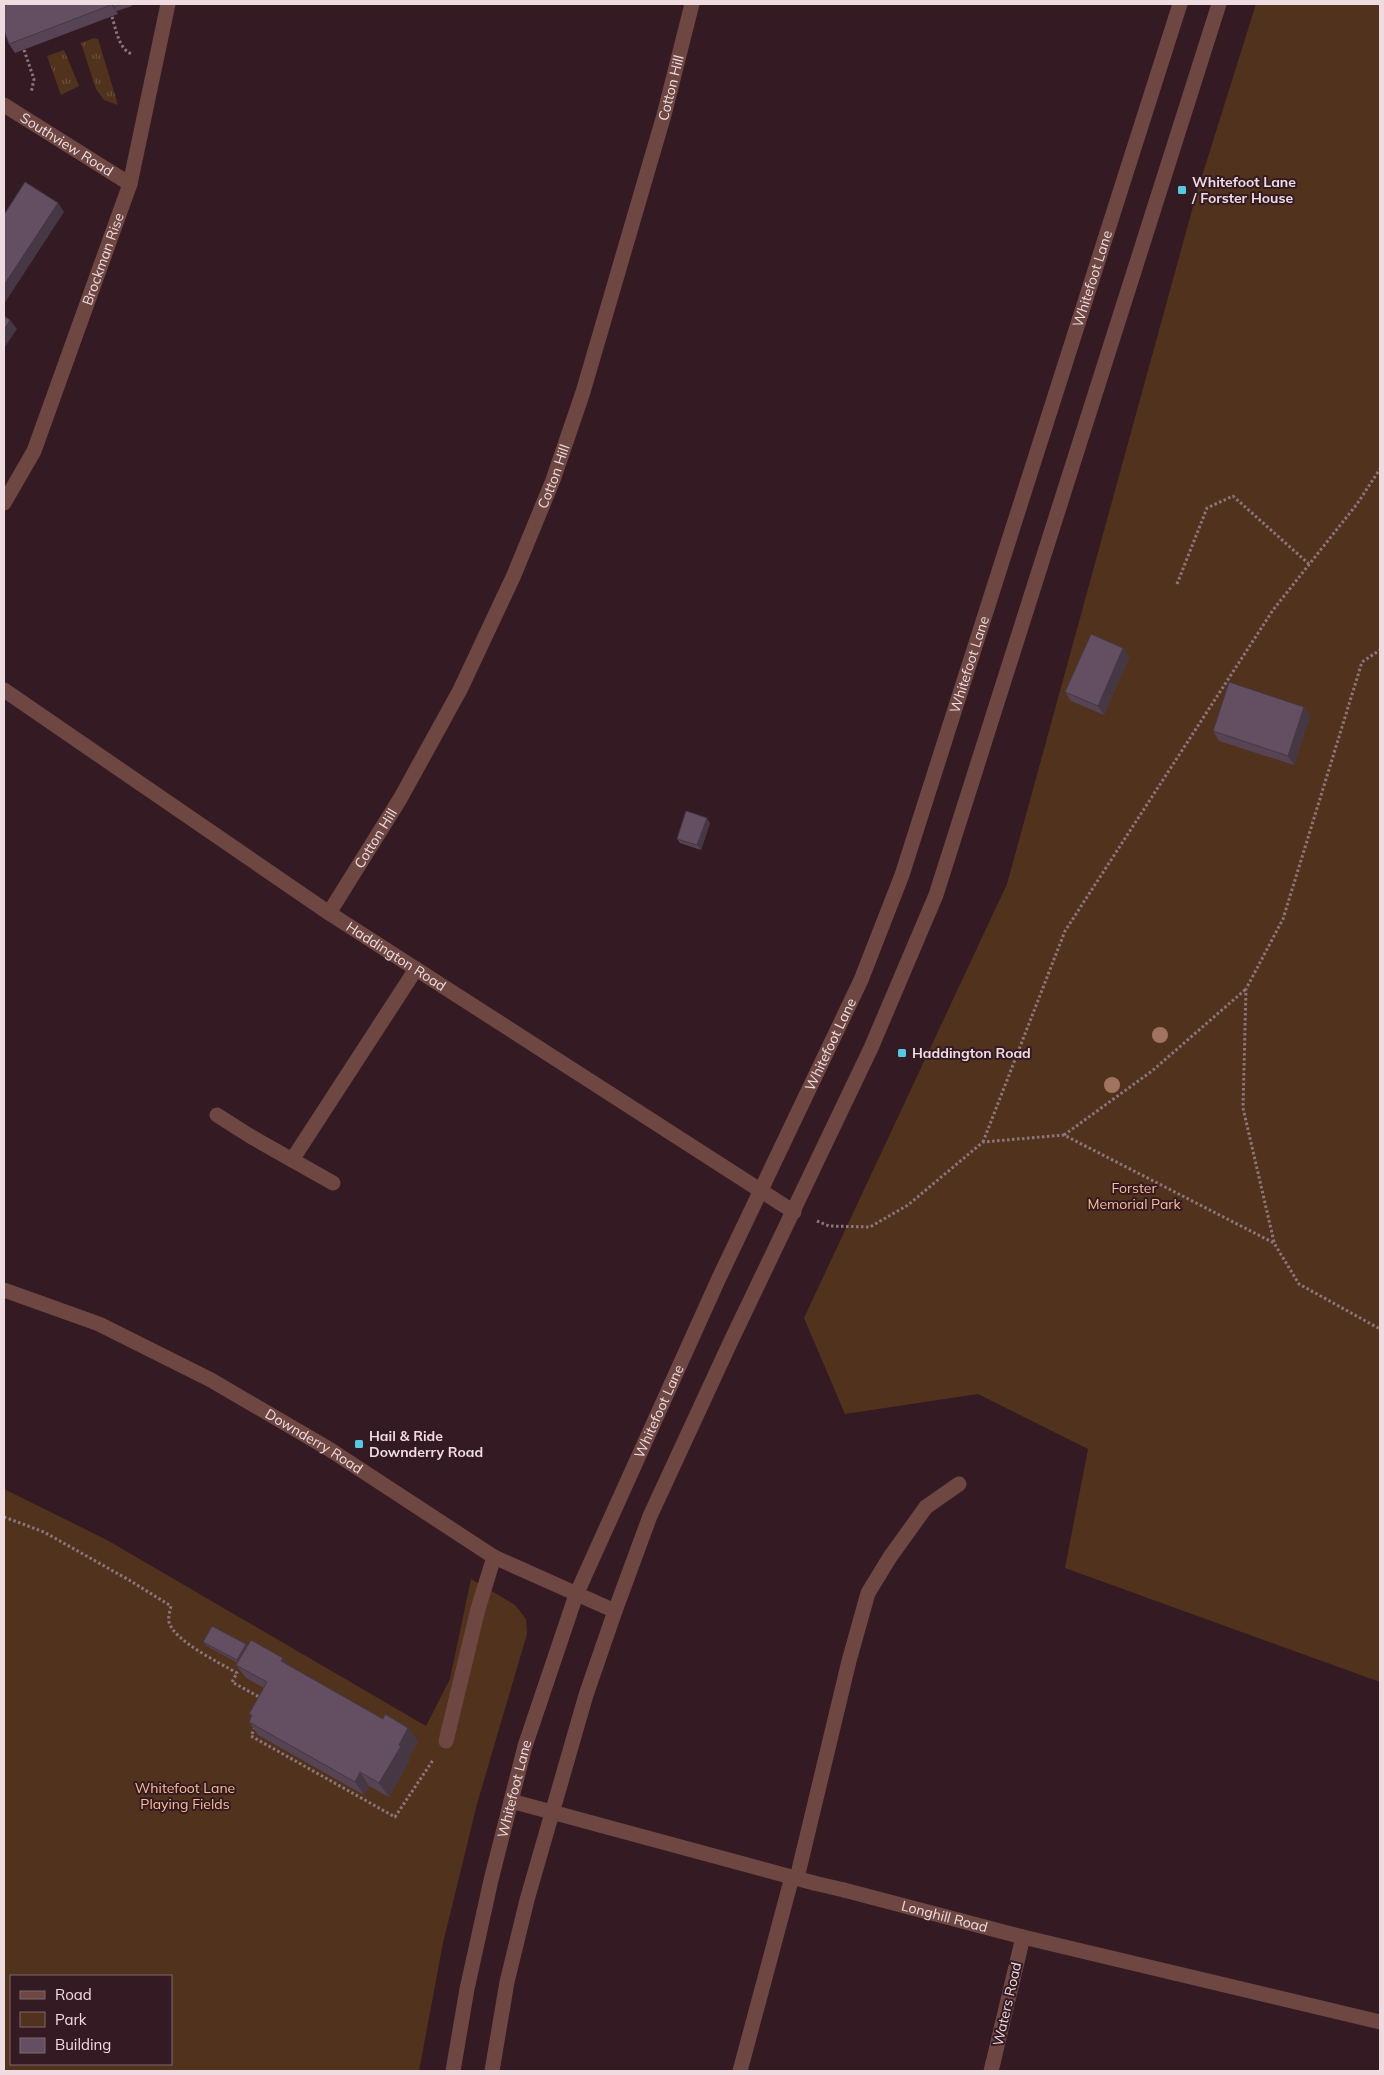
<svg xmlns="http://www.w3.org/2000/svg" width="1384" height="2075" font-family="Mulish,sans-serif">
	<defs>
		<pattern id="grass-tufts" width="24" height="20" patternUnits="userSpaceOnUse" patternTransform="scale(1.25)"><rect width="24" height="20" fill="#51331d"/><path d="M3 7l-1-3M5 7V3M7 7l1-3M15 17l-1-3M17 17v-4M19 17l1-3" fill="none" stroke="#6a503e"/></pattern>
	</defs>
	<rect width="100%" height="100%" fill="#341a23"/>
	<g fill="url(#grass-tufts)">
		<polygon points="94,38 98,39 118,105 104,100 96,89 81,43"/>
		<polygon points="64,50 79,86 61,95 47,56"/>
	</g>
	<g fill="#51331d" fill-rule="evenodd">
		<polygon points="1256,4 1380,4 1380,1682 1065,1568 1088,1449 978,1394 845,1414 804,1318 1007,884 1197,192"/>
		<path d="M4 1489 107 1540 426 1726 450 1679 471 1579 515 1605 526 1619 527 1634 477 1804 443 1943 419 2071H4ZM11 1976H171V2064H11Z"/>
	</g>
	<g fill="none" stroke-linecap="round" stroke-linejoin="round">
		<g stroke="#8c767d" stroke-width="3" stroke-dasharray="2.5 2.5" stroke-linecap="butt">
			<path d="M112 17C116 29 119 50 132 54"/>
			<polyline points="24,50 34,79 31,93"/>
			<polyline points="1177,584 1207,508 1233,496 1309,564"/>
			<polyline points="1064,1135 1152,1071 1246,989"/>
			<polyline points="983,1142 1065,931 1273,610 1357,504 1380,469"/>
			<polyline points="817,1221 829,1226 870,1227 908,1205 983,1142 1064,1135 1274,1243 1299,1284 1380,1329"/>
			<polyline points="1274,1242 1243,1108 1246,989 1283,919 1362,662 1380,650"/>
			<path d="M4 1517 44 1532 129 1580 171 1606C170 1611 168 1617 169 1622 174 1641 220 1663 237 1673L232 1682 261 1698"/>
			<polyline points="255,1727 251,1736 395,1817 433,1760"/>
		</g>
		<g stroke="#6e4742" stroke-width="15">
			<polyline points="217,1115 250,1136 333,1183"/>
			<polyline points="292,1160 416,969"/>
			<polyline points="446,1741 478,1609 494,1557"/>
			<polyline points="797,1878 849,1661 868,1593 890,1557 926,1507 959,1484"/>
			<polyline points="814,1883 844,1890"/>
			<polyline points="993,2063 1002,2025"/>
			<polyline points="740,2071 792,1877"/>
		</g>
		<g stroke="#6e4742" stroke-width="15">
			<path id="s1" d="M4 105 130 184"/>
			<path id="s2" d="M4 503 34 451 130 184 168 4"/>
			<path id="s3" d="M4 690 329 913 794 1212"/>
			<path id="s4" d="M329 913 400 799 460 690 514 575 553 480 583 392 664 115 692 4"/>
			<path id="s5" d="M4 1290 99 1324 211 1380 329 1449 494 1557 615 1611"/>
			<polyline points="511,1801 814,1883"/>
			<path id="s6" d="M844 1890 1023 1937 1380 2022"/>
			<polyline points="1002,2025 1023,1937"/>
			<polyline points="991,2071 993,2063"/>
		</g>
		<g stroke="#6e4742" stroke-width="15">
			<path id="s7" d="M453 2071 467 1989 491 1880 525 1746 576 1595 719 1278 861 980 902 875 1180 4"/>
			<polyline points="492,2071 507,1982 527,1900 586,1695 615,1611 650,1516 730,1343 871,1048 936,895 1219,4"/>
		</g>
	</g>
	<g fill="#a17460">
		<circle cx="1160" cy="1035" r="8"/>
		<circle cx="1112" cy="1085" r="8"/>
	</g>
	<g fill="#564353">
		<polygon points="4,4 131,4 132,6 117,11 116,10 118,14 15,53 9,44"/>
		<polygon points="1123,648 1129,657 1104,715 1071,701 1065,692"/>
		<polygon points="1304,707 1310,716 1294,765 1219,741 1213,731"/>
		<polygon points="710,823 701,850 680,843 677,839"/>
		<polygon points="203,1642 246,1644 247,1646 288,1665 418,1741 409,1757 410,1759 389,1797 369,1786 364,1795 258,1735 249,1722 251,1716 249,1714 264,1688 246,1678 236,1665 238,1663 207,1646"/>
	</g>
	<g fill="#463744">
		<polygon points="111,4 114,4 114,7 118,14"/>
		<polygon points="58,203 64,212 4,304 4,285"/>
		<polygon points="10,320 17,329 4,348 4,330"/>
		<polygon points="1123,648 1129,657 1104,715 1098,706"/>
		<polygon points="1304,707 1310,716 1294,765 1288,756"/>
		<polygon points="707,818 710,823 701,850 697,845"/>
		<polygon points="246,1644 249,1649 240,1664 237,1660"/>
		<polygon points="283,1658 292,1671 281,1661"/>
		<polygon points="408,1728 418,1741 409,1757 410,1759 389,1797 379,1783"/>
		<polygon points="360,1772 369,1786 364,1795 355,1782"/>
	</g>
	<g fill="#644e61" stroke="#463744">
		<polygon points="9,4 111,4 111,5 9,44 4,30 4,6"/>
		<polygon points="113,4 121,4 114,7"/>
		<polygon points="25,182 58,203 4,285 4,215"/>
		<polygon points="4,316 10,320 4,330"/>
		<polygon points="1091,634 1123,648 1098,706 1065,692"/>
		<polygon points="1229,682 1304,707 1288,756 1213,731"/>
		<polygon points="686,811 707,818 697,845 677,839"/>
		<polygon points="212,1626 246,1644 237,1660 203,1642"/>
		<polygon points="251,1640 283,1658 281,1661 383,1719 385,1714 408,1728 399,1745 401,1746 379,1783 360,1772 355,1782 249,1722 252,1715 249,1714 267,1682 236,1665"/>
	</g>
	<g fill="#56c9e1" stroke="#341a23" stroke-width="2">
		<rect x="1177" y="185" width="10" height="10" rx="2.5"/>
		<rect x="897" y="1048" width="10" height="10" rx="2.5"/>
		<rect x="354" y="1439" width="10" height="10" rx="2.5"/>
	</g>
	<g text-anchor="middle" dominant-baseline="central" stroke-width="4" stroke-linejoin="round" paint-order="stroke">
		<g font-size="14" fill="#eedce1" stroke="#341a23">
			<text stroke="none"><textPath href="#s4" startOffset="898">Cotton Hill</textPath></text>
			<text stroke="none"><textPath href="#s1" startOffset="74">Southview Road</textPath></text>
			<text stroke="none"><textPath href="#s2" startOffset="264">Brockman Rise</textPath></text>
			<text stroke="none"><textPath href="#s7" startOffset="1909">Whitefoot Lane</textPath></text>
			<text stroke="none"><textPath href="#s4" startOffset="492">Cotton Hill</textPath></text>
			<text stroke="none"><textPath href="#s7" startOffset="1504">Whitefoot Lane</textPath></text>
			<text stroke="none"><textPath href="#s4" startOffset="88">Cotton Hill</textPath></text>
			<text stroke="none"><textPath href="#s3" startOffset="474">Haddington Road</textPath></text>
			<text stroke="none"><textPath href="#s7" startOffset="1099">Whitefoot Lane</textPath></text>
			<text stroke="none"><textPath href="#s7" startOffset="694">Whitefoot Lane</textPath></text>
			<text stroke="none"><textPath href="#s5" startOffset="346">Downderry Road</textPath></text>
			<text stroke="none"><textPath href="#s7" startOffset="289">Whitefoot Lane</textPath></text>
			<text stroke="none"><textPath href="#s6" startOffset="104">Longhill Road</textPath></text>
			<text transform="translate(1007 2004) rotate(-77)">Waters Road</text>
		</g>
		<g font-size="14" font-weight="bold" fill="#eedce1" stroke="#341a23" text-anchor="start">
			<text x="1192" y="182">Whitefoot Lane<tspan x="1192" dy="16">/ Forster House</tspan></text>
			<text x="912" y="1053">Haddington Road</text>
			<text x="369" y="1436">Hail &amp; Ride<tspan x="369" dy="16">Downderry Road</tspan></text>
		</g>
		<g font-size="14" fill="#fbbe92" stroke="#341a23">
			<text x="1134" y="1188">Forster<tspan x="1134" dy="16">Memorial Park</tspan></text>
			<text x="185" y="1788">Whitefoot Lane<tspan x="185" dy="16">Playing Fields</tspan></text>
		</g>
	</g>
	<rect width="1384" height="2075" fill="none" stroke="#eedce1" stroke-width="10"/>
	<rect x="10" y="1975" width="162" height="90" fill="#341a23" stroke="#7e686f"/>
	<rect x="20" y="1991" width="25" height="8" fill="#6e4742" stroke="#7e686f"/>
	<text x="55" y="2000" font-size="15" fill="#eedce1">Road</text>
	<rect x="20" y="2012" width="25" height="15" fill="#51331d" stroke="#7e686f"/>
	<text x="55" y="2025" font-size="15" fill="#eedce1">Park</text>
	<rect x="20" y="2038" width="25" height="15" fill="#644e61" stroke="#7e686f"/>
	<text x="55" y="2050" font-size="15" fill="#eedce1">Building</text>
</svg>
